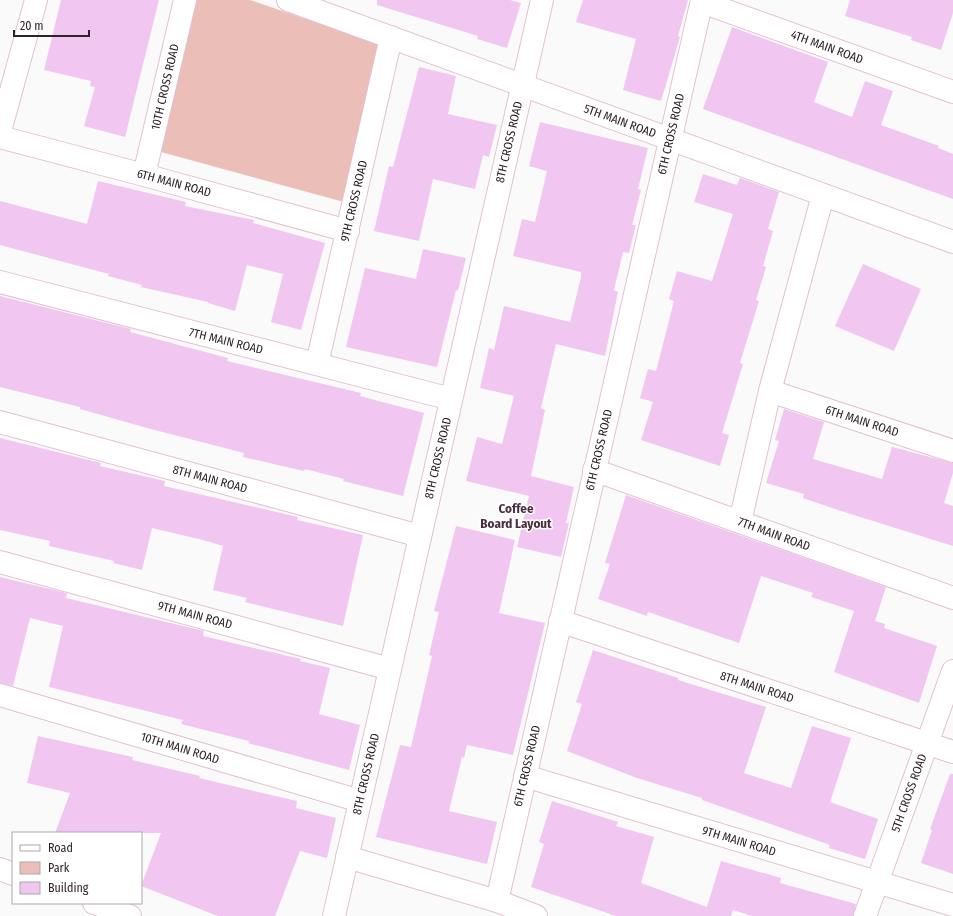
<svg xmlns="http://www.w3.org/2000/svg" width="953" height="916" font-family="'Fira Sans Condensed',sans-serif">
	<rect width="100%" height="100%" fill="#fafafa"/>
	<polygon fill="#ebbeb7" points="194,0 250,0 381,45 344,202 161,152"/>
	<g fill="#f1c6f1">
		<polygon points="61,0 159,0 125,137 84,126 95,87 90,86 91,81 44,70"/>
		<polygon points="377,0 510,0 521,3 507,48 477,39 478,36 377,5"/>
		<polygon points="583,0 688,0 678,36 680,37 661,101 623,90 636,39 576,22"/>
		<polygon points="850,0 953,0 953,13 941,50 911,40 912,37 845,16"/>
		<polygon points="732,27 828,62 814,102 831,109 852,117 865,81 893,91 881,125 939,146 938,148 953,154 953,199 703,109"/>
		<polygon points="419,67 456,76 448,114 497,125 489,157 483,155 475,189 433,179 419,241 374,231 389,166 393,167"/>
		<polygon points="540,122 648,148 638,189 641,190 632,225 636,225 629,253 623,252 614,290 618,292 605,356 556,344 541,408 545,410 531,476 574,487 566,523 569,523 561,557 517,547 529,496 466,481 477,437 502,444 514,396 480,388 489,348 494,350 504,306 570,322 581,277 581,272 513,256 522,219 535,222 547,171 529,166"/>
		<polygon points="703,174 737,185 740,178 779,192 768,229 773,231 763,266 766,267 756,300 759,301 740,363 743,364 722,433 729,435 720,466 641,440 653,402 640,398 648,369 656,371 674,301 669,299 677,271 712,281 733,214 694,202"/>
		<polygon points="98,181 186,202 185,206 254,220 253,223 325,243 301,330 271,322 283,274 247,265 235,311 208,303 208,302 141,287 142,285 108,276 109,274 0,245 0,201 87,224"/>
		<polygon points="423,249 466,258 458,291 456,290 437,367 346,347 365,268 416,279"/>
		<polygon points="863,264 921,289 894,351 835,326"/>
		<polygon points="0,296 131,329 130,332 228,358 227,361 361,393 360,396 424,413 403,496 343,481 344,479 305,469 304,471 243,457 244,453 147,428 80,409 80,407 0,387"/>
		<polygon points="784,409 824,422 813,459 882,479 892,447 953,463 953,473 944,503 953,506 953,546 838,510 803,498 804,494 766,483 779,441 775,440"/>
		<polygon points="0,438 101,463 100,466 165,481 164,486 298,517 297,520 363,535 343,626 245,602 247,598 213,590 223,546 203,540 152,528 142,570 113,563 114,561 49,546 50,541 0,530"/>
		<polygon points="626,495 886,587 875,621 885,624 884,628 937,646 919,703 834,672 854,611 811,597 813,593 761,576 739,643 648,612 647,616 598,599 610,564 605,563"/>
		<polygon points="456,526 515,540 499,613 545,623 513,755 467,745 464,758 462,757 449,811 497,822 487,864 376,837 400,745 411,747 432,656 429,655 439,612 434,611"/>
		<polygon points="0,577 67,593 66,598 204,631 203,636 301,659 300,661 330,668 319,714 360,725 349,770 248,743 249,741 181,724 183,720 49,687 63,626 30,618 13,686 0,683"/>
		<polygon points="593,650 678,678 678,680 766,707 744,773 791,788 812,726 851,738 830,802 878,819 865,859 829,848 830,845 702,800 702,798 637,778 567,751 582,704 576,702"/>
		<polygon points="38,736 133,757 132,760 200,776 199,778 297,801 296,808 336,818 327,858 300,851 275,916 218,916 141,886 161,833 55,833 70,793 27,783"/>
		<polygon points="950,774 953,774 953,874 921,863 932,830 930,829"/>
		<polygon points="552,801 618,822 616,826 654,837 641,883 707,907 721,861 781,878 780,883 856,904 853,916 752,916 733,910 731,916 616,916 531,887 544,844 539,842"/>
	</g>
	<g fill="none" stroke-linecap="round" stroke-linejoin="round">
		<defs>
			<g id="minor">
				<polyline points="288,0 953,242"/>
				<polyline points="702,2 953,92"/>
				<polyline points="0,131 36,0"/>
				<polyline points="0,137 144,175 348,231"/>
				<polyline points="144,175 185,0"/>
				<polyline points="0,282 451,399"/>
				<polyline points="317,364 391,37"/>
				<polyline points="770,391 953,451"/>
				<polyline points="0,422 420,536"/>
				<polyline points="594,470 953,598"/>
				<polyline points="740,522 770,391 823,195"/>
				<polyline points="0,562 390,669"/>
				<polyline points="560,621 953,752"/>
				<polyline points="0,695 360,801"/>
				<polyline points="525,776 953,905"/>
				<polyline points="347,857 497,901 536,916"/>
				<polyline points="0,869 13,874"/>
				<polyline points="497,901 702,0"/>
				<polyline points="94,903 130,916"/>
				<polyline points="334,916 542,0"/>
				<polyline points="865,916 953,671"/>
			</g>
		</defs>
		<use href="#minor" stroke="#e4c0d2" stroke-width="24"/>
		<use href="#minor" stroke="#fff" stroke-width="22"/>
	</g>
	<g text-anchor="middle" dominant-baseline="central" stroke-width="3" stroke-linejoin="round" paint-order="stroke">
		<g font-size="12" fill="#302229" stroke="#fff">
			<text transform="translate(827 47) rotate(20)">4TH MAIN ROAD</text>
			<text transform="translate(165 87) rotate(-77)">10TH CROSS ROAD</text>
			<text transform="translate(620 121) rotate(20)">5TH MAIN ROAD</text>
			<text transform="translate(671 134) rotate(-77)">6TH CROSS ROAD</text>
			<text transform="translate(509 142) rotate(-77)">8TH CROSS ROAD</text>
			<text transform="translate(174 183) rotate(15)">6TH MAIN ROAD</text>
			<text transform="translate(354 201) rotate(-77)">9TH CROSS ROAD</text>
			<text transform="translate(226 341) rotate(14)">7TH MAIN ROAD</text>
			<text transform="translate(862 421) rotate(18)">6TH MAIN ROAD</text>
			<text transform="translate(599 450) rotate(-77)">6TH CROSS ROAD</text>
			<text transform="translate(438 458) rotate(-77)">8TH CROSS ROAD</text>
			<text transform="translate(210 479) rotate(15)">8TH MAIN ROAD</text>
			<text transform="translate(774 534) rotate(20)">7TH MAIN ROAD</text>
			<text transform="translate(195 615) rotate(15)">9TH MAIN ROAD</text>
			<text transform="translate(757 687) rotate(18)">8TH MAIN ROAD</text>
			<text transform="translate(180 748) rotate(17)">10TH MAIN ROAD</text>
			<text transform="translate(527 766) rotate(-77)">6TH CROSS ROAD</text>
			<text transform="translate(366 774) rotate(-77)">8TH CROSS ROAD</text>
			<text transform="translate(909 793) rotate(-70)">5TH CROSS ROAD</text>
			<text transform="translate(739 841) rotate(17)">9TH MAIN ROAD</text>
		</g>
		<g font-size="13" font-weight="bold" fill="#4c2f3f" stroke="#fff">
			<text x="516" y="508">Coffee<tspan x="516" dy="15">Board Layout</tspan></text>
		</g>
	</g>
	<rect x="12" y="832" width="130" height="72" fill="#ffffff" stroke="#aca7a9"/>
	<rect x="20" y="845" width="20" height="6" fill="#ffffff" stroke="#aca7a9"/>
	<text x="48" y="852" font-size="12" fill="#302229">Road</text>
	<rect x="20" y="862" width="20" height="12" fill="#ebbeb7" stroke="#aca7a9"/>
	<text x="48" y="872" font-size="12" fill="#302229">Park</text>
	<rect x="20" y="882" width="20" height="12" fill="#f1c6f1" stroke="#aca7a9"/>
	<text x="48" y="892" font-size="12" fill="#302229">Building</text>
	<path d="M14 30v6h75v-6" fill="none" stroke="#302229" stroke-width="2"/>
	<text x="20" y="30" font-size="12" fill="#302229" stroke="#ffffff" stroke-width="3" paint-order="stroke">20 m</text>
</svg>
